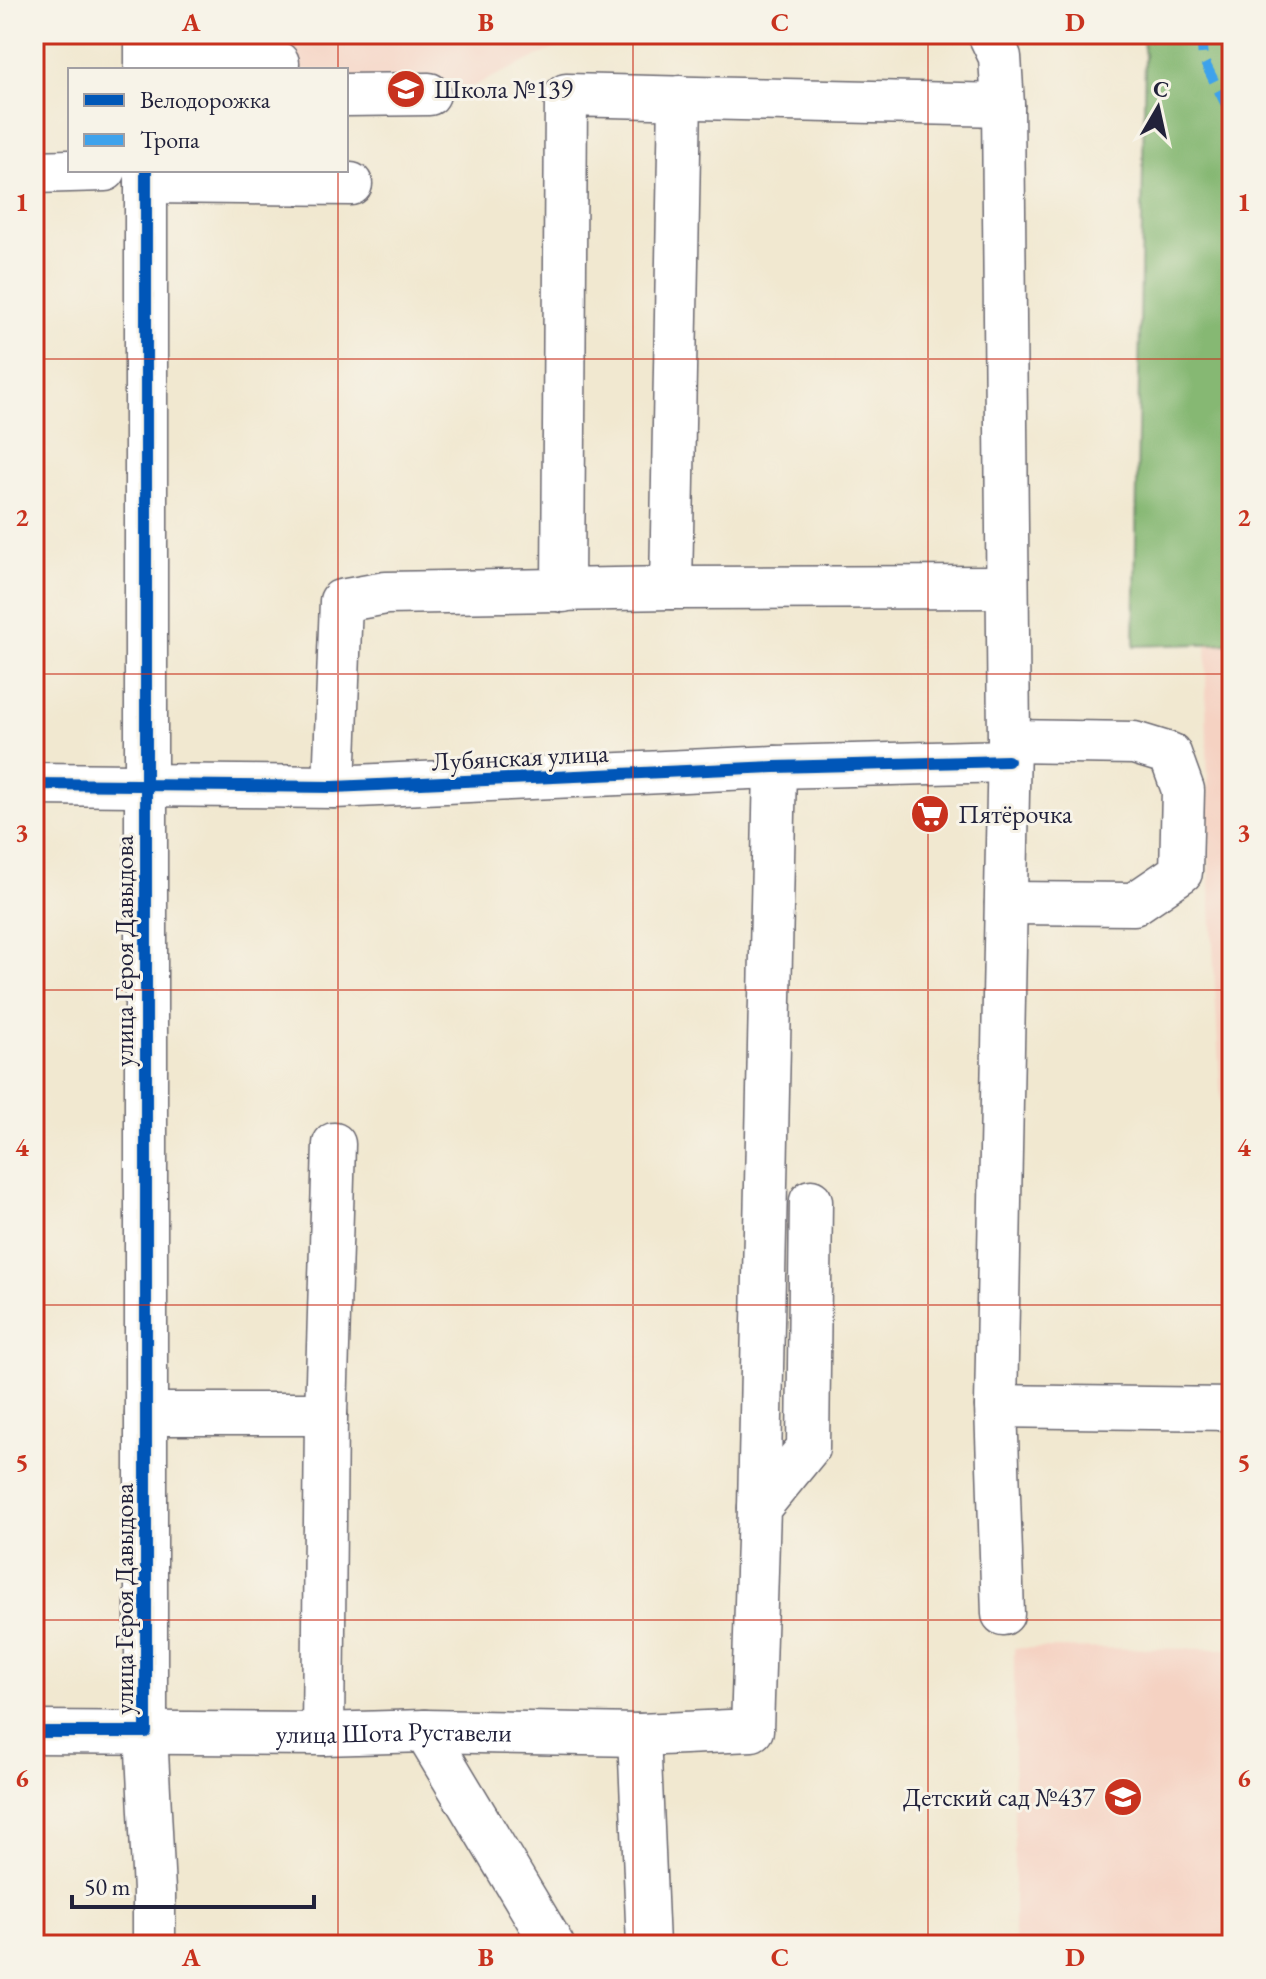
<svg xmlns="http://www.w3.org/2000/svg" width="1266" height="1979" font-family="'EB Garamond',serif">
	<rect width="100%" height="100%" fill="#f7f3e8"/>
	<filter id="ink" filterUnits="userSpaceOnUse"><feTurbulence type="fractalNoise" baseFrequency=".0125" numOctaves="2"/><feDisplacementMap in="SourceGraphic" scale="16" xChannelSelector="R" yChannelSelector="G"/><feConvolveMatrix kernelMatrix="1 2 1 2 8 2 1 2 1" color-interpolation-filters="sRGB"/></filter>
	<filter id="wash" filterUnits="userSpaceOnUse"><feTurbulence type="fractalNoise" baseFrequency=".006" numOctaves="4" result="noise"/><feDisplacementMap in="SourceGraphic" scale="32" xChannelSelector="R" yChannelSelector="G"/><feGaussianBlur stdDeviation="1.8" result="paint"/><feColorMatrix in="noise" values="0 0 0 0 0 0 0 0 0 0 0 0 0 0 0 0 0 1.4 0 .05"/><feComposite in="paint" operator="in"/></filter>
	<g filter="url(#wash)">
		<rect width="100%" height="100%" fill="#f1e8d0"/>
		<g fill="#f5d2c2">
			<polygon points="245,34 586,34 426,108 346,108 346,70 245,70"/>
			<polygon points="1211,133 1232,173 1232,1264 1229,1264 1210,887 1206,693"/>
			<polygon points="1014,1648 1232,1649 1232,1945 1014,1945"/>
		</g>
		<polygon fill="#86b873" stroke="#546d57" stroke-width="2" points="1142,34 1203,34 1220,38 1220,34 1232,34 1232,643 1134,646 1145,56"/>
	</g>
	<g filter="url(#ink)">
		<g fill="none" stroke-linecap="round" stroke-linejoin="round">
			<defs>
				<g id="minor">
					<polyline points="146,34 146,70"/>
					<polyline points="989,34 1000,57 1003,105 1009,741 996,1406 1003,1614"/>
					<polyline points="146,68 278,63 277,70"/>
					<polyline points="346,95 429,94"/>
					<polyline points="146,170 146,1732 154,1891 154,1945"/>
					<polyline points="34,172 105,170"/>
					<polyline points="146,182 351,184"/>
					<polyline points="671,588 680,97"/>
					<polyline points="563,591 566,95 1003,105"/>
					<polyline points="34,784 334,787 775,767 1008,761"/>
					<polyline points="334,787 341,601 386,593 671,588 1007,587"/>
					<polyline points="1006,903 1134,904 1181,872 1183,790 1170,754 1134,743 1009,741"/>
					<polyline points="996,1406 1232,1409"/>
					<polyline points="146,1414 326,1414 334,1144"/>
					<polyline points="759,1508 775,767"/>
					<polyline points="425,1731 553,1945"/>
					<path id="s1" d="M34 1732 323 1734 425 1731 639 1735 752 1730 759 1508 808 1448 811 1201"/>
					<polyline points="323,1734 326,1414"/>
					<polyline points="639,1735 648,1945"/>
				</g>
			</defs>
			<use href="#minor" stroke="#6a676f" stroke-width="45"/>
			<use href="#minor" stroke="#fff" stroke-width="42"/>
			<polyline stroke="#3ea2ec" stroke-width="10" stroke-dasharray="20 10" stroke-linecap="butt" points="1201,34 1203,59 1232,117"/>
			<defs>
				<g id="cycleway">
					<polyline points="34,784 334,787 775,767 1008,761"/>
					<polyline points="34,1732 146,1732 146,170"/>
				</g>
			</defs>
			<use href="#cycleway" stroke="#f7f3e8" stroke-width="17"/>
			<use href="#cycleway" stroke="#0057b8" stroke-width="12"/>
		</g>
	</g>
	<path fill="none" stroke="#c8321e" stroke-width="2" stroke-opacity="0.55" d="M338 34V70M633 34V1945M928 34V1945M338 170V1945M34 359H1232M34 674H1232M34 990H1232M34 1305H1232M34 1620H1232"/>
	<defs>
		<symbol id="school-disc" viewBox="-11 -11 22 22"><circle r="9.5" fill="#c8321e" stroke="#f7f3e8"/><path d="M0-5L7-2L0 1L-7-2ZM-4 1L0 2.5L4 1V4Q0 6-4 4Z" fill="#fff"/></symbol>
		<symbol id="supermarket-disc" viewBox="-11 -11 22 22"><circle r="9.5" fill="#c8321e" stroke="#f7f3e8"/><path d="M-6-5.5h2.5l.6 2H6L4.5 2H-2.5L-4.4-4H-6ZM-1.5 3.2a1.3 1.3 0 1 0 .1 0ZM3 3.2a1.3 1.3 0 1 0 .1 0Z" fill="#fff"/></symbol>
	</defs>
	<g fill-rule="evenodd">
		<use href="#school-disc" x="384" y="67" width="44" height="44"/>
		<use href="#supermarket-disc" x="908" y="792" width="44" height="44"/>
		<use href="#school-disc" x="1101" y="1775" width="44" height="44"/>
	</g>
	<g text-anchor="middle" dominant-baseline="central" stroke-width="6" stroke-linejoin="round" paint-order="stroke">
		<g font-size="26" fill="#22223b" stroke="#f7f3e8" text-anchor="start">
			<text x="434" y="89">Школа №139</text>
			<text x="958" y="814">Пятёрочка</text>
			<text x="1095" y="1797" text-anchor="end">Детский сад №437</text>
		</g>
		<g font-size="26" fill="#22223b" stroke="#f7f3e8">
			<text transform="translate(520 757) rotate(-3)">Лубянская улица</text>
			<text transform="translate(124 951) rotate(-90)">улица Героя Давыдова</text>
			<text transform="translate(124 1599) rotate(-90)">улица Героя Давыдова</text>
			<text stroke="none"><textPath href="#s1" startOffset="360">улица Шота Руставели</textPath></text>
		</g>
	</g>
	<rect width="1266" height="1979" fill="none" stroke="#f7f3e8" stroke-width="88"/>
	<rect x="68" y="68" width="280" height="104" fill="#f7f3e8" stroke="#a29fa3" stroke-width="2"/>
	<rect x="84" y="94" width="40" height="12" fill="#0057b8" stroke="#a29fa3" stroke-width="2"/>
	<text x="140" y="108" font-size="24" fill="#22223b">Велодорожка</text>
	<rect x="84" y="134" width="40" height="12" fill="#3ea2ec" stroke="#a29fa3" stroke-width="2"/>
	<text x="140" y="148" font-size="24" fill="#22223b">Тропа</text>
	<g transform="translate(1158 108) rotate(9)" stroke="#f7f3e8" stroke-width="6" paint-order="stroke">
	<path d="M0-6L14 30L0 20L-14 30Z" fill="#22223b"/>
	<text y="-12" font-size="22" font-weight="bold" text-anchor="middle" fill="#22223b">С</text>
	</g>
	<path d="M72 1895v12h242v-12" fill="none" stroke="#22223b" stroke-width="4"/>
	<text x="84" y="1895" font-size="24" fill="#22223b" stroke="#f7f3e8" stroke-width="6" paint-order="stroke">50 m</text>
	<rect x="44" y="44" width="1178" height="1891" fill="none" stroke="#c8321e" stroke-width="3"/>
	<g font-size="26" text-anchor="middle" font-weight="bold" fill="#c8321e">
		<text x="191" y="31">A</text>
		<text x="486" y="31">B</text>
		<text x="780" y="31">C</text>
		<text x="1075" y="31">D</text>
		<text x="22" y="211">1</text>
		<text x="1244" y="211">1</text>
		<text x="22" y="526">2</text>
		<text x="1244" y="526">2</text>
		<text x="22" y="841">3</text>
		<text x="1244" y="841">3</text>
		<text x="22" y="1156">4</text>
		<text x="1244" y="1156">4</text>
		<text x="22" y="1471">5</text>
		<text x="1244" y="1471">5</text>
		<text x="22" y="1787">6</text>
		<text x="1244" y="1787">6</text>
		<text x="191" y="1966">A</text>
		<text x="486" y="1966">B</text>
		<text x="780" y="1966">C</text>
		<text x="1075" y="1966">D</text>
	</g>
</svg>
